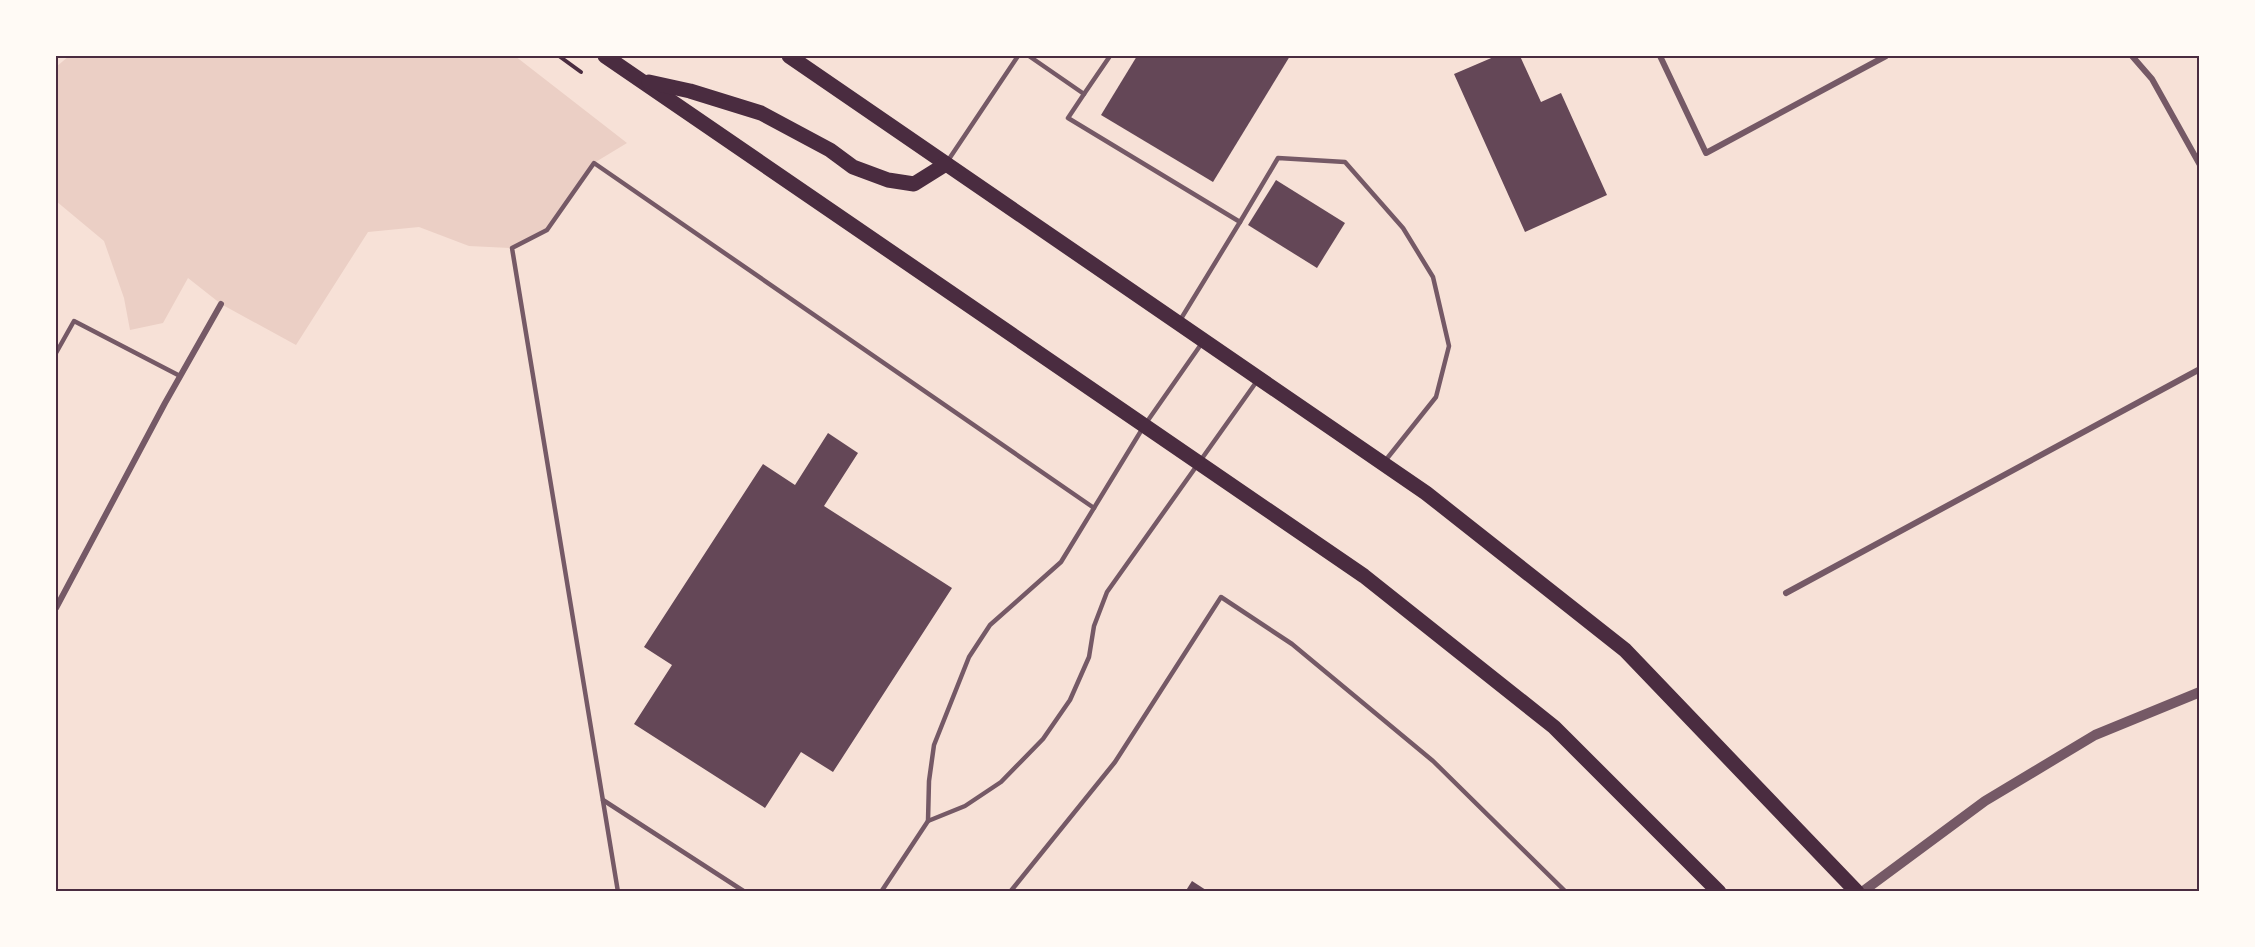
<svg xmlns="http://www.w3.org/2000/svg" width="2255" height="947" font-family="'IBM Plex Sans',sans-serif">
	<rect width="100%" height="100%" fill="#f7e1d7"/>
	<polygon fill="#ebcfc5" points="69,56 515,56 627,143 594,163 547,230 512,248 469,246 419,227 368,232 296,345 221,304 188,278 163,323 130,330 124,298 104,241 56,201 56,67"/>
	<g fill="#644757">
		<polygon points="1137,56 1290,56 1213,182 1101,115"/>
		<polygon points="1496,56 1520,56 1541,102 1561,93 1607,195 1525,232 1454,74"/>
		<polygon points="1276,180 1345,223 1317,268 1248,225"/>
		<polygon points="828,433 858,453 824,506 952,588 833,772 801,752 765,808 634,724 672,665 644,647 763,464 795,485"/>
		<polygon points="1192,881 1209,892 1185,892"/>
	</g>
	<g fill="none" stroke-linecap="round" stroke-linejoin="round">
		<polyline stroke="#4a2c40" stroke-width="4" points="559,56 581,72"/>
		<g stroke="#755966" stroke-width="4.5">
			<polyline points="1029,56 1084,94 1110,56"/>
			<polyline points="1084,94 1068,118 1240,222 1278,158 1345,162 1403,228 1433,277 1449,346 1436,397 1385,461"/>
			<polyline points="947,162 1018,56"/>
			<polyline points="1179,322 1240,222"/>
			<polyline points="56,353 74,321 180,376"/>
			<polyline points="603,800 745,892"/>
			<polyline points="928,821 965,806 1001,782 1043,739 1070,700 1089,657 1094,626 1107,592 1257,381"/>
			<polyline points="618,892 512,248 547,230 594,163 1094,508"/>
			<polyline points="881,892 928,821 929,781 934,745 969,657 990,625 1061,562 1144,426 1202,343"/>
			<polyline points="1010,892 1115,762 1221,597 1292,644 1433,761 1566,892"/>
		</g>
		<g stroke="#755966" stroke-width="6">
			<polyline points="1660,56 1706,153 1886,56"/>
			<polyline points="2132,56 2152,79 2200,165"/>
			<polyline points="1786,593 2200,369"/>
			<polyline points="56,608 165,403 221,304"/>
		</g>
		<polyline stroke="#755966" stroke-width="10" points="1862,892 1985,801 2095,735 2200,692"/>
		<g stroke="#4a2c40" stroke-width="15">
			<polyline points="605,56 1364,576 1554,727 1719,892"/>
			<polyline points="789,56 1426,493 1625,650 1857,892"/>
			<polyline points="649,82 690,91 761,113 830,150 853,167 888,180 914,184 946,164"/>
		</g>
	</g>
	<rect width="2255" height="947" fill="none" stroke="#fffaf5" stroke-width="114"/>
	<rect x="57" y="57" width="2141" height="833" fill="none" stroke="#4a2c40" stroke-width="2"/>
</svg>
